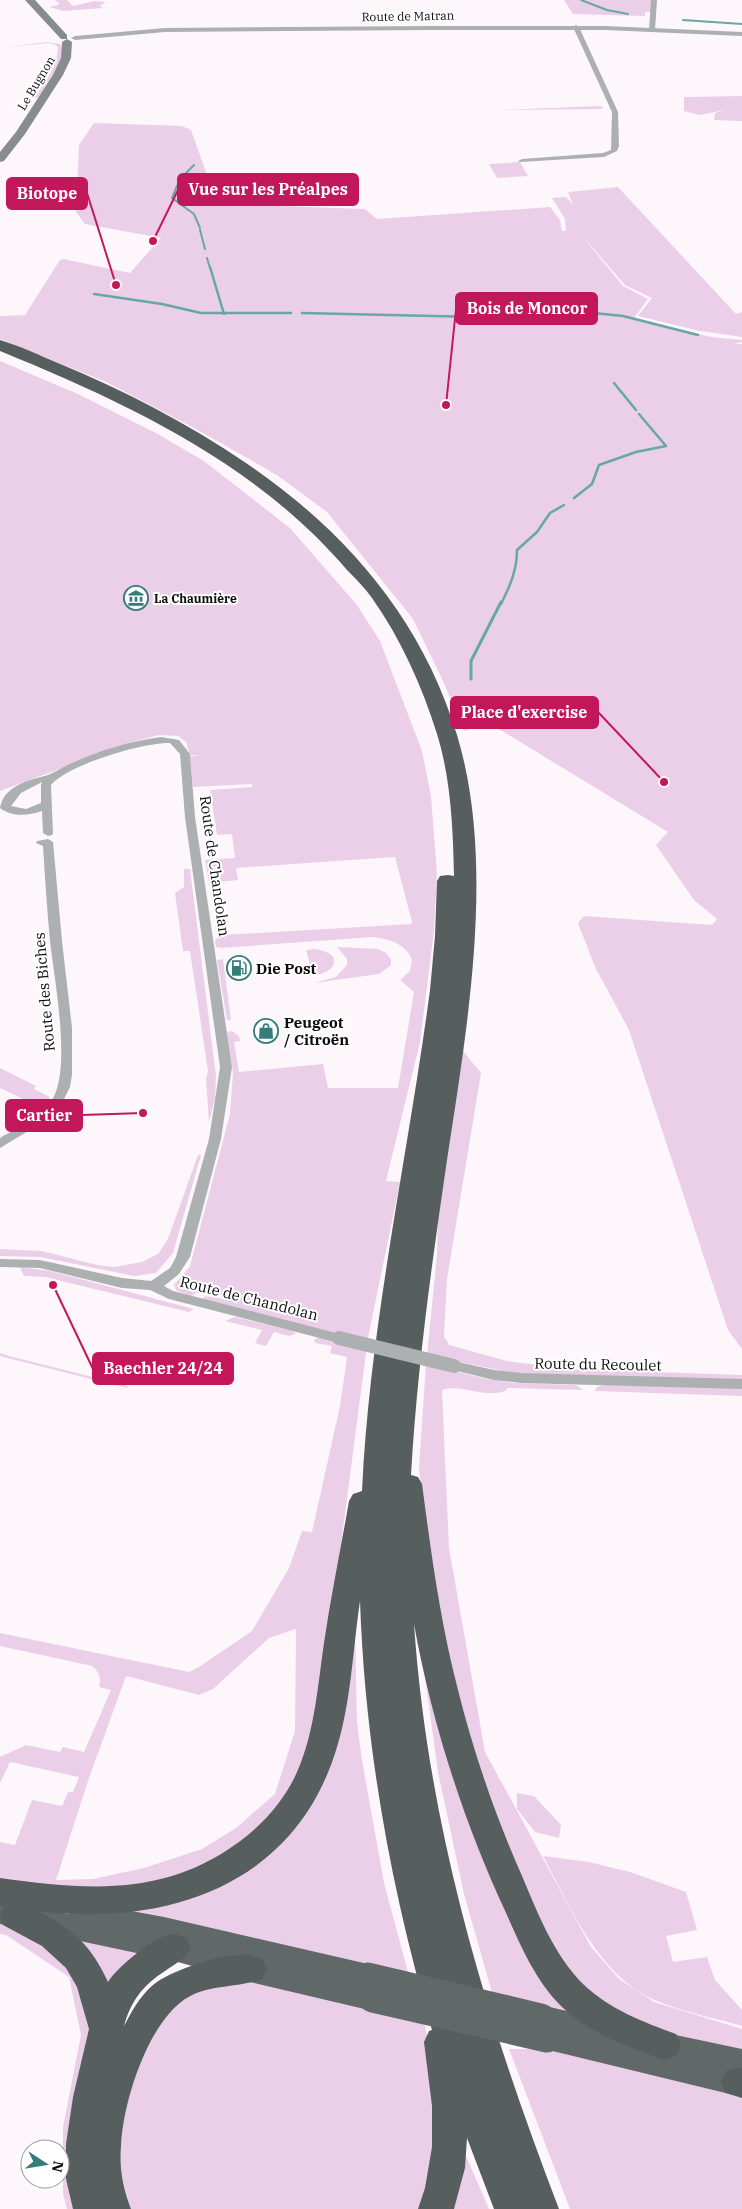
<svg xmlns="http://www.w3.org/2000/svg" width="742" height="2209" font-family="'IBM Plex Serif',serif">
	<rect width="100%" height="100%" fill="#fdf7fc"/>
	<g fill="#ebcfe8" fill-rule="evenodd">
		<polygon points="57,0 67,0 73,6 95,1 106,2 99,6 103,8 64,11 49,7 58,5 59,3 55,1"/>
		<polygon points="564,0 652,0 651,12 645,12 645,16 573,14"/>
		<path d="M47 42 60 44C68 61 47 85 38 98H34C46 82 57 67 58 47L54 44 48 43 0 48Z"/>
		<polygon points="742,96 742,121 714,120 715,113 725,110 700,115 684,111 684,97"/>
		<polygon points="600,106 603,107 601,109 499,110"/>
		<polygon points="94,123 182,126 191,130 211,186 244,185 245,205 365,209 377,219 550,207 560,220 562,231 566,231 565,219 552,198 566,197 573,205 568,192 618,187 736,314 742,312 742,337 700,331 638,316 652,298 625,285 578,231 623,286 648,299 634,318 711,337 742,340 742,342 734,344 742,344 742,1349 728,1330 629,1030 595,967 578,923 584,916 712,925 717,919 694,900 656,845 668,832 489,723 464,731 444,683 413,619 327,512 277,475 194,428 106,382 0,339 0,316 25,315 60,260 64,259 130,273 161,238 85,224 76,212 79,145"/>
		<polygon points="520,162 528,176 497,178 489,164"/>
		<path d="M0 361 78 394 156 433 204 461 290 528 357 605 380 641 422 751 431 796 437 874 434 931 420 1042 386 1181 400 1182 368 1338 319 1712 307 1762 265 1829 197 1874 128 1892 0 1882V1842L15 1845 32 1800 62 1806 68 1792H73L79 1777 10 1762 0 1783V1757L26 1745 60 1752 63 1747 84 1752 111 1690 99 1687C101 1677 100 1673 92 1666L0 1646V1633L189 1672 199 1667 252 1631 289 1568 302 1531 312 1532 340 1406 347 1357 330 1353 332 1346 315 1343 314 1340 318 1337 343 1335 202 1299 205 1296 236 1301 237 1297 200 1291 191 1296 177 1291 174 1285 190 1266 230 1114 233 1073 227 1032 232 1031 239 1036 240 1041 234 1042 239 1072 323 1064 328 1088H398L414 992 400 980 410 971 412 960C406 944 390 939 373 937L221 948 216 947 215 940 223 935 411 924 412 922 395 857 236 868 238 880 220 882V888L210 887 205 860 235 858 232 834 217 835 210 790 252 787V784L193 787 190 756 201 755H190L186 742 178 736 159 735 133 742 0 791ZM296 1629 295 1731 275 1794 236 1828 202 1849 144 1868 93 1879 56 1880 89 1778 126 1676 199 1695 213 1689 269 1638Z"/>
		<polygon points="184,869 190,869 216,1076 215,1098 209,1122 206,1079 208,1071 190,951 183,951 175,893 184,887"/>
		<polygon points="337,947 378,949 386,953 391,959 391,965 379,974 314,983 336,977 347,965 347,959"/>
		<path d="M315 949C344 953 338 972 313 976L306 950Z"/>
		<polygon points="223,959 231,1020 227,1020 217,960"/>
		<polygon points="463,1051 481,1073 447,1279 444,1336 449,1345 507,1361 569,1369 742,1375 742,1380 512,1373 427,1355 437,1255 438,1220"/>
		<polygon points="0,1068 36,1086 34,1089 50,1097 42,1108 0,1088"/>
		<polygon points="198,1155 201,1155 173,1253 156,1273 134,1276 40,1257 0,1256 0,1249 42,1251 97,1265 114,1267 142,1262 158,1254 168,1239"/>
		<polygon points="20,1267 50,1271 194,1309 189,1312 45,1277 24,1276"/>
		<polygon points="235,1317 293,1331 296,1334 289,1336 274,1332 266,1346 255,1343 262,1330 225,1321"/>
		<polygon points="0,1353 9,1356 128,1386 127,1388 0,1356"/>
		<path d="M426 1364 483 1378 513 1383 576 1385 584 1390 507 1388V1390C486 1400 461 1383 442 1390L449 1548 485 1752 591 1947 619 1979 654 2002 742 2029V2053L671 2037 615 2014 563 1966 534 1911 502 1836 453 1693 427 1551 419 1467Z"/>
		<polygon points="603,1385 742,1388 742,1396 595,1391 597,1387"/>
		<polygon points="411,1574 458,1769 582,2015 493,1996 464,1894 438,1772"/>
		<polygon points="355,1628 357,1722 362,1760 384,1883 409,1976 107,1910 284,1834"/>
		<polygon points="517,1793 534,1796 561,1825 559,1838 535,1832 517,1809"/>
		<path d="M543 1856 589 1862 630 1872 686 1892 697 1930 666 1936 673 1962 707 1957 715 1980 742 2010V2026C714 2018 684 2012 657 2001 600 1978 571 1908 543 1856Z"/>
		<polygon points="0,1922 19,1926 88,1984 90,2041 79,2209 67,2209 63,2194 63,2127 81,2035 69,1977 6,1935 0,1934"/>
		<polygon points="69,1938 147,1955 106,2005"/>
		<polygon points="228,1978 423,2016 437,2088 439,2150 422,2209 129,2209 116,2180 116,2130 142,2051 171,1999"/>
		<polygon points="509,2049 552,2049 742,2093 742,2209 570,2209"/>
		<polygon points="463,2149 489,2209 444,2209"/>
	</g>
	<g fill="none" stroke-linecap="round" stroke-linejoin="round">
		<g stroke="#65a8a6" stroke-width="2">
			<polyline points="581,0 607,10 628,14"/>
			<polyline points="683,20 742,24"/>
			<polyline points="194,165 180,179 172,198 194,214 200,228"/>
			<polyline points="200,230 205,249"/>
			<polyline points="207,258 210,268"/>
		</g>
		<g stroke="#65a8a6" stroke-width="2.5">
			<polyline points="210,267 224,314"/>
			<polyline points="94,294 162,304 201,313 291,313"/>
			<polyline points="574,311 623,316 698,335"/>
			<polyline points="302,313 477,317"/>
			<polyline points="486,317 507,318 566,310"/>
			<polyline points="614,383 636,410"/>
			<polyline points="574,498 592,484 599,465 636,452 666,446 639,414"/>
			<path d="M501 604C510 586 517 570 517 550L537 532 550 513 564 505"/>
		</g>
		<polyline stroke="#65a8a6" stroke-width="3" points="471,679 471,661 501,602"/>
		<g fill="#acb0b0" fill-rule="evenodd">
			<polygon points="651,0 657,0 655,30 652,32 649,30"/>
			<polygon points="576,25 579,27 618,112 619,146 617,151 604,157 520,162 518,161 522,159 603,153 611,150 612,112 573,27"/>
			<path d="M161 737 179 740 190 754 195 817 232 1067 221 1139 190 1257 179 1274 164 1286 173 1291 344 1335 346 1338 344 1341 339 1343 169 1299 150 1290 122 1288 40 1268 0 1267V1259L40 1260 122 1278 151 1281 170 1268 176 1257 209 1139 220 1067 185 817 180 754 170 743C144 742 67 765 51 785L53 833 52 835 48 836 43 833 42 811C28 816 12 817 0 808 4 785 30 780 48 775 56 772 64 766 72 763 101 750 131 741 161 737ZM42 782 41 785V803L26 809 11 806 21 793Z"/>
			<path d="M48 839 53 842 62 941 72 1028V1075L70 1087 61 1105 48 1119 0 1148V1138C17 1128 41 1117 52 1100 72 1068 54 979 50 941 47 910 45 878 43 846L36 843 37 841Z"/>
			<polygon points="454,1361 494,1370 521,1373 742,1379 742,1389 521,1383 494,1380 449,1369 447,1366 449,1363"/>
		</g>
		<polygon fill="#acb0b0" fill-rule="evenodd" points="431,26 605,26 742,32 742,36 605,30 431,30 165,32 75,40 71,38 75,36 165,28"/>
		<g fill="#878d8c" fill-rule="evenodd">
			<polygon points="25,0 35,0 67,35 67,39 61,39"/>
			<polygon points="67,39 72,42 71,58 63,75 25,134 4,161 0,162 0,152 16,132 53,75 61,58 62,42"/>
		</g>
		<g fill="#616968" fill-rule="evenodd">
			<polygon points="0,1900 69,1914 73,1905 83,1902 164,1917 368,1964 379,1968 383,1977 377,1987 384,1989 388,1998 384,2007 373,2011 250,1982 174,1961 0,1924"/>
			<polygon points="541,2005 631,2026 635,2035 631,2044 638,2045 637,2043 641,2033 652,2030 742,2049 742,2097 536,2047 532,2038 536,2029 530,2027 526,2018 530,2009"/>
		</g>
		<g fill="#565e5e" fill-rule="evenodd">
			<path d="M0 340C20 346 39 355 58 363 124 390 187 423 246 463 345 530 422 619 457 735 497 867 466 1033 446 1167 431 1269 417 1371 411 1475L418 1477 422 1484C431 1552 440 1620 457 1686 473 1751 495 1815 522 1876 538 1914 554 1955 583 1984 609 2009 643 2022 676 2034L681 2045 676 2056 664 2060C628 2047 589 2033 561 2006 536 1981 521 1947 507 1915 464 1823 432 1724 414 1624 428 1828 486 2019 559 2209H494L467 2138 465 2168 454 2209H418L425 2188 432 2147V2106L424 2042 429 2031 432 2030C391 1890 365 1747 360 1601 352 1655 351 1713 331 1765 284 1890 160 1926 37 1911 73 1929 91 1945 108 1982 116 1968 158 1933 174 1934 178 1934 183 1937 186 1938L191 1948C185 1960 176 1963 165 1971 143 1985 131 2001 124 2026 132 2011 140 1996 153 1985 170 1970 229 1951 251 1955 254 1956 258 1958 262 1959L267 1969 262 1979C237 1988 208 1984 185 1999 147 2025 123 2102 121 2146 119 2167 123 2189 131 2209H73L66 2179V2144L73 2097 89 2029 77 1987 66 1968 42 1946 3 1925 0 1918 3 1906H0V1878C88 1890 164 1897 239 1842 266 1822 288 1796 300 1765 315 1727 318 1684 324 1643 331 1595 341 1548 349 1501L353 1494 362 1491C370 1322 408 1157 430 990L435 936 437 881 440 876 448 875 454 876C453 829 451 779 437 734 422 686 401 639 372 598 365 588 356 579 347 570 256 463 127 403 0 351Z"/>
			<polygon points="738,2067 742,2068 742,2098 726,2093 721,2082 726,2071"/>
		</g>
		<polyline stroke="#acb0b0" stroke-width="14" points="339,1338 454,1366"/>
		<g stroke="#616968" stroke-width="29">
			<polyline points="368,1977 541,2018"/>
			<polyline points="373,1998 547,2038"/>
		</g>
	</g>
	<defs>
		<symbol id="museum-ring" viewBox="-11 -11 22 22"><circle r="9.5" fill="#fff" stroke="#347d7b" stroke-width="1.5"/><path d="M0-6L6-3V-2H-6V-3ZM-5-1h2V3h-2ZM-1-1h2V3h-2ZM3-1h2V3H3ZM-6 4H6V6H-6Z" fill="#347d7b"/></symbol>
		<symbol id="fuel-ring" viewBox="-11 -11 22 22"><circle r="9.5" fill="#fff" stroke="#347d7b" stroke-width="1.5"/><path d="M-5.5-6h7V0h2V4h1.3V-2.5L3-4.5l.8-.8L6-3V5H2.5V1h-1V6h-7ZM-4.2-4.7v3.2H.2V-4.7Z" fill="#347d7b"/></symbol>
		<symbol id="shop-ring" viewBox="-11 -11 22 22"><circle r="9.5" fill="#fff" stroke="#347d7b" stroke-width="1.5"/><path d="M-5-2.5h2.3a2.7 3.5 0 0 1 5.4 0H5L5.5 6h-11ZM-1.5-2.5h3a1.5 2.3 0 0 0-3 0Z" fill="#347d7b"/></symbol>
	</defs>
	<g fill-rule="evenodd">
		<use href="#museum-ring" x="122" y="584" width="28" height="28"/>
		<use href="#fuel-ring" x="225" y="954" width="28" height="28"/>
		<use href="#shop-ring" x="252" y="1017" width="28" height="28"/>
	</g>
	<g text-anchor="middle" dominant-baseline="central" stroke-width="4" stroke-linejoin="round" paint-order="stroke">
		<g font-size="12" fill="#0d0b0d" stroke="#fff">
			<text transform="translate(408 16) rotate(-1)">Route de Matran</text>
			<text transform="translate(36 83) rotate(-59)">Le Bugnon</text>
		</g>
		<g font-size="12" font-weight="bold" fill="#0d0b0d" stroke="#fff" text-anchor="start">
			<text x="154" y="598">La Chaumière</text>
		</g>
		<g font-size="15" fill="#0d0b0d" stroke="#fff">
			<text transform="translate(215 866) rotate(82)">Route de Chandolan</text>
			<text transform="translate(44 992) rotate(-95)">Route des Biches</text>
			<text transform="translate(249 1298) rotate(14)">Route de Chandolan</text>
			<text transform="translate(598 1364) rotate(1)">Route du Recoulet</text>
		</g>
		<g font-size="15" font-weight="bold" fill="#0d0b0d" stroke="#fff" text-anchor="start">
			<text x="256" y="968">Die Post</text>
			<text x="284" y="1022">Peugeot<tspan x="284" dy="17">/ Citroën</tspan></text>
		</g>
	</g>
	<path fill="none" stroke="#c2185b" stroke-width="2" d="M153 241L178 190M116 285L87 193M446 405L456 309M664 782L598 712M143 1113L82 1115M53 1285L93 1369"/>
	<g fill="#c2185b" stroke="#fff" stroke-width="2">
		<circle cx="153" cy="241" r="5"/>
		<circle cx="116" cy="285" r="5"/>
		<circle cx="446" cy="405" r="5"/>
		<circle cx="664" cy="782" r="5"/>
		<circle cx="143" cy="1113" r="5"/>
		<circle cx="53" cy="1285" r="5"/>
	</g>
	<g fill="#c2185b" stroke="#c2185b" stroke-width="2">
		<rect x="178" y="174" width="180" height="31" rx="5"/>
		<rect x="7" y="178" width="80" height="31" rx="5"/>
		<rect x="456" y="293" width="141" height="31" rx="5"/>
		<rect x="451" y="697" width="147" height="31" rx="5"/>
		<rect x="6" y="1100" width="76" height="31" rx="5"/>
		<rect x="93" y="1353" width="140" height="31" rx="5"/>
	</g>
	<g font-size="16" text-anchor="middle" font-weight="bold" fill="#fff">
		<text x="268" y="195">Vue sur les Préalpes</text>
		<text x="47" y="199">Biotope</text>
		<text x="527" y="314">Bois de Moncor</text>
		<text x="524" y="718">Place d'exercise</text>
		<text x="44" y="1121">Cartier</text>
		<text x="163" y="1374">Baechler 24/24</text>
	</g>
	<g transform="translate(45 2164) rotate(102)"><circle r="24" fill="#ffffff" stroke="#9e9d9e"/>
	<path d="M0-4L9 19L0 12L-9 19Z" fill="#347d7b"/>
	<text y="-8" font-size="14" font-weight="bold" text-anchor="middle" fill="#0d0b0d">N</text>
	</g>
</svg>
